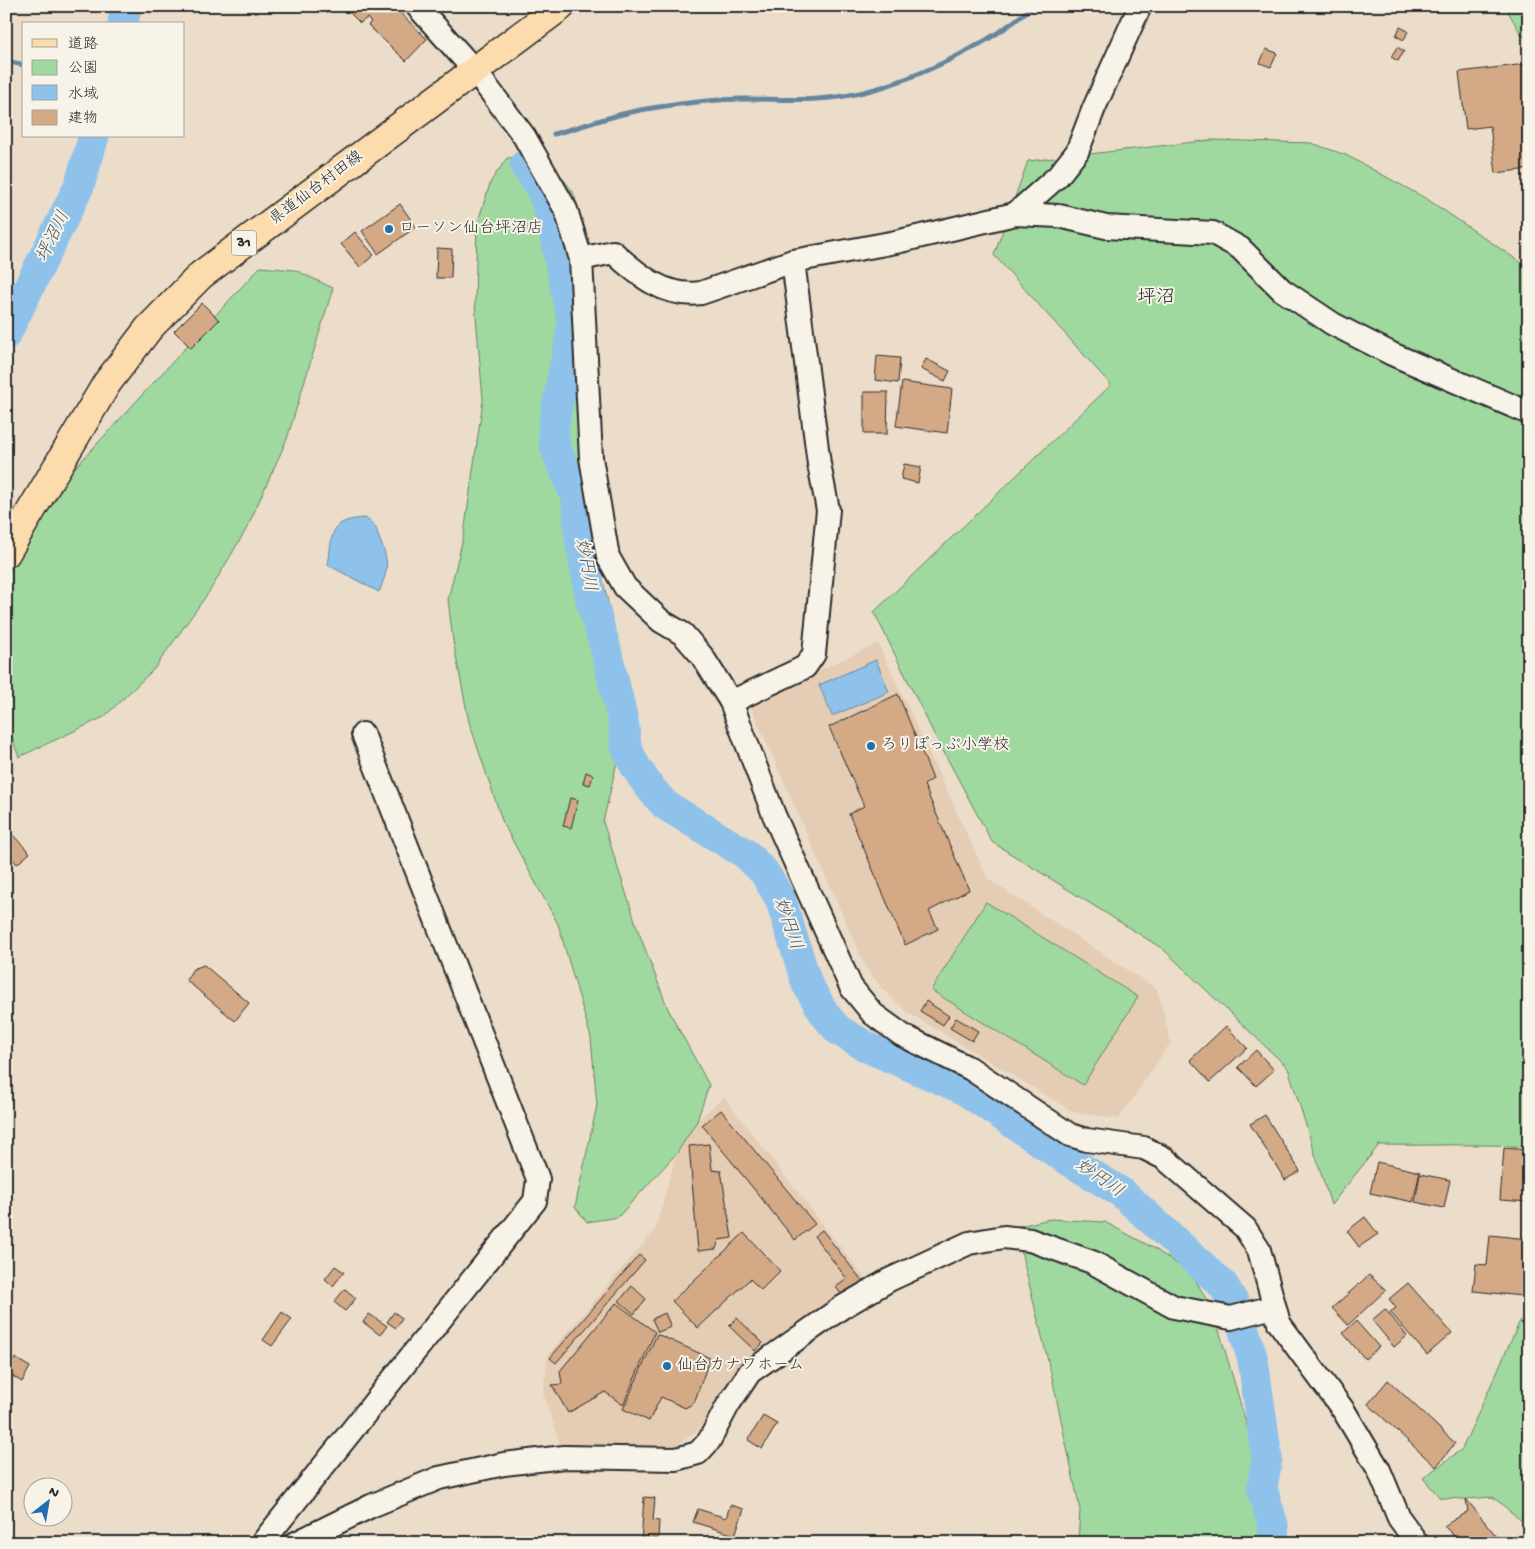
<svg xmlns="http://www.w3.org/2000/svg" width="1535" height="1549" font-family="'Gochi Hand','Klee One',sans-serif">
	<rect width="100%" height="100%" fill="#ecddca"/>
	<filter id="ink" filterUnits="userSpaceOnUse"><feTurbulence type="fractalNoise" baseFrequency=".02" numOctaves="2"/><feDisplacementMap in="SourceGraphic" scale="10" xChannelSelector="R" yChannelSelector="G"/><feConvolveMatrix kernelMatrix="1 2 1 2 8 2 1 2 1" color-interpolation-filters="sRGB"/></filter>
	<g filter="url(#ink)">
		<g fill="#e5cdb5">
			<polygon points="878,643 988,879 1157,989 1171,1042 1119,1119 1075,1113 907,1012 881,988 865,966 749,703"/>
			<polygon points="724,1097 870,1285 732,1382 698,1430 674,1448 563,1452 543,1393 548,1355 655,1230 682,1133"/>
		</g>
		<g fill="#a0d99f" stroke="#668265">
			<polygon points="1505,6 1529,6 1529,38 1522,36"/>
			<path d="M1212 140 1311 143 1346 155 1427 199 1529 268V1147C1479 1143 1429 1146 1379 1145L1331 1205 1288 1068 1163 949 992 842 933 732 874 612 1111 385 994 255 1028 161Z"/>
			<polygon points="545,155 573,192 589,240 574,286 578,426 595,546 631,702 603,822 639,933 668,1009 709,1085 697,1121 677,1153 618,1217 587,1222 575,1207 597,1105 591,1038 558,924 503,823 469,722 453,641 448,599 464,534 483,400 475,304 477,224 491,181 507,158"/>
			<polygon points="260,267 295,270 333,288 287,439 247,528 211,589 154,669 104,717 19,757 9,730 6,702 6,581 28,524 61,483"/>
			<polygon points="986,902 1138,997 1083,1085 931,990"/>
			<polygon points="1050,1219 1105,1222 1155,1249 1192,1274 1214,1313 1259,1467 1265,1543 1078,1543 1080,1510 1052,1377 1015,1227"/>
			<polygon points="1529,1301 1529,1527 1493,1497 1466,1499 1440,1498 1423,1478 1462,1449"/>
		</g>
		<g fill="#8ec2eb" stroke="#66869e">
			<path d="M365 518C379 526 375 529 381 543 390 564 387 572 379 592L328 565C333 533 328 520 365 518Z"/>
			<polygon points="876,660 889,692 832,716 819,685"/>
		</g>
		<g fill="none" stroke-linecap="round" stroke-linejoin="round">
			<g stroke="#66869e" stroke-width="5">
				<polyline points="6,61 24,65"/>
				<path d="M554 134C584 126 615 114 646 109 677 104 712 99 744 99 779 99 815 102 850 95 908 84 990 45 1033 6"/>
			</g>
			<g stroke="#8ec2eb" stroke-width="31">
				<polyline points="123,24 126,6"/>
				<polyline points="525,165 540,186 549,209 573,324 553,428 555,447 577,499 580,538 591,600 605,646 623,720 626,746 634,764 647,784 665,805 746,854 764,872 780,898 807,984 826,1016 838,1030 869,1048 963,1089 1063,1157 1122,1193 1223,1285 1237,1308 1253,1360 1267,1458 1262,1488 1273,1525 1274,1543"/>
				<polyline points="6,334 79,186 94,136"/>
			</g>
		</g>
		<g fill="#d4a985" stroke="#2b2b2b">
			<polygon points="343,6 393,6 427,39 406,61 368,25 371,22 367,18 360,23"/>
			<polygon points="1400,27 1408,31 1404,40 1396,36"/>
			<polygon points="1397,47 1404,51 1398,61 1391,57"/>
			<polygon points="1266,49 1277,53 1271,67 1260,63"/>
			<polygon points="1526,64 1529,82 1529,169 1496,173 1490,126 1466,129 1459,72"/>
			<polygon points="400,204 416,227 378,254 362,231"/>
			<polygon points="355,232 374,255 360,267 341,244"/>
			<polygon points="437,248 452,249 451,278 436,278"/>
			<polygon points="202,303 219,320 191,348 174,331"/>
			<polygon points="877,356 900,358 898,383 875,380"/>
			<polygon points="926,359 950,371 945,381 921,369"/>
			<polygon points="902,382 952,389 947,433 896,426"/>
			<polygon points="864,392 888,392 887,434 864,434"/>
			<polygon points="904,464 921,467 918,483 901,479"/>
			<polygon points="898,694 933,779 924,785 969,890 929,911 938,929 905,945 849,814 864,806 829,727"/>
			<polygon points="586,772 593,775 590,785 583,783"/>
			<polygon points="570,798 578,800 571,828 563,826"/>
			<polygon points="8,830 30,853 17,864 6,852"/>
			<polygon points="204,965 249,1003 235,1021 186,980 193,969"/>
			<polygon points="926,1001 949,1016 943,1025 920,1011"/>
			<polygon points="956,1018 978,1031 972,1041 950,1028"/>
			<polygon points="1226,1026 1247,1048 1210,1082 1190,1060"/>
			<polygon points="1256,1050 1274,1070 1256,1086 1238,1067"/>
			<polygon points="721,1110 815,1224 795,1240 702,1125"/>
			<polygon points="1265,1115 1300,1171 1285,1180 1250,1124"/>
			<polygon points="709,1144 712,1170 721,1171 732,1238 719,1240 716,1249 698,1251 689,1146"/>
			<polygon points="1504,1148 1529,1150 1528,1202 1500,1200"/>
			<polygon points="1377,1162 1420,1172 1413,1202 1370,1193"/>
			<polygon points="1420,1174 1450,1180 1444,1208 1415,1202"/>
			<polygon points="1365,1217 1378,1234 1359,1247 1347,1231"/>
			<polygon points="822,1230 864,1283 844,1298 836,1287 847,1279 814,1236"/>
			<polygon points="744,1233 780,1271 761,1290 750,1279 698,1328 672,1301"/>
			<polygon points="1490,1235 1528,1239 1522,1296 1473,1291 1476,1264 1487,1265"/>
			<polygon points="639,1255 645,1260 556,1363 550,1358"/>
			<polygon points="335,1266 344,1272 333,1286 325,1279"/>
			<polygon points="1369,1275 1386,1290 1348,1325 1332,1308"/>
			<polygon points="1408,1283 1452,1333 1427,1355 1390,1312 1396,1308 1389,1299"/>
			<polygon points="632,1286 646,1299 634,1314 619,1301"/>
			<polygon points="345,1289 356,1298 345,1311 334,1302"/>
			<polygon points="616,1303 655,1332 623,1405 605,1392 568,1413 552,1385 562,1384 560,1371"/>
			<polygon points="1385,1309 1407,1336 1394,1347 1372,1320"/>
			<polygon points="282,1312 292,1319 272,1346 263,1340"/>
			<polygon points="394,1312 402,1318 396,1328 387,1322"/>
			<polygon points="665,1313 671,1327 658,1332 652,1319"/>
			<polygon points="369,1314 387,1326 380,1335 363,1322"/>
			<polygon points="737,1318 763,1343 755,1351 729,1326"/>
			<polygon points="1356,1321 1379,1347 1365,1359 1343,1333"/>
			<polygon points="657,1334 710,1358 694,1403 685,1408 661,1397 649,1421 623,1409"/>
			<polygon points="15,1358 30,1367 22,1382 6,1372"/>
			<polygon points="1388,1380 1455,1443 1436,1467 1368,1404"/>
			<polygon points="763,1416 777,1424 762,1449 748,1440"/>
			<polygon points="644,1497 655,1498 653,1520 659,1521 658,1539 652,1538 651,1543 641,1543"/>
			<polygon points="1466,1499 1502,1543 1461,1543 1444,1526 1468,1511"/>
			<polygon points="730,1505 744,1509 735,1535 693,1522 698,1509 726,1518"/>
		</g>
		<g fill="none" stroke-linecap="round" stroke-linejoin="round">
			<defs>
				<g id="minor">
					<polyline points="417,6 475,71 524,136 566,210 581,259 591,458 608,557 625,587 661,621 683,634 702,656 731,702 774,815 851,987 873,1014 902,1035 971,1069 1070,1135 1087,1140 1144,1148 1164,1158 1245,1228 1259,1250 1279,1323 1344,1411 1379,1470 1399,1518 1417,1543"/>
					<polyline points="1015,214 1058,176 1077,152 1094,108 1140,6"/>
					<path d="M581 259 613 252C638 275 665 298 701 293L793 261 896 242 1015 214 1059 216 1106 227 1213 233 1240 248 1282 290 1333 324 1392 354 1529 413"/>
					<polyline points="731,702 805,667 814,654 828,510 819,464 793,261"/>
					<polyline points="262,1543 535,1201 538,1179 363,734"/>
					<polyline points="296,1543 371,1506 439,1478 504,1464 564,1457 676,1459 698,1453 709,1441 728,1405 750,1372 841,1308 889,1280 969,1243 1004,1237 1030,1240 1092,1262 1174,1307 1231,1318 1273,1307"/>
				</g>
				<polyline id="major" points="6,553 107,383 149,328 201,275 561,6"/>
			</defs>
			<use href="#minor" stroke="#2b2b2b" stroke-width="26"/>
			<use href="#major" stroke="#2b2b2b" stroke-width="31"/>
			<use href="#minor" stroke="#f7f3e8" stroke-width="22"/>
			<use href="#major" stroke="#fcdcac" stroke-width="28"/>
		</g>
	</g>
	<g fill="#1f6fb2" stroke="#f7f3e8" stroke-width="2">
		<circle cx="389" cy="229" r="5"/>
		<circle cx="871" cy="746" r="5"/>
		<circle cx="667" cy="1366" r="5"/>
	</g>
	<g text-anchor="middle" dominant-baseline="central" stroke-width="4" stroke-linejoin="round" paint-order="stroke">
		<rect fill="#f7f3e8" stroke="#686764" stroke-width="1" x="231.5" y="230.5" width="25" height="25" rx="4"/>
		<g font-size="15" font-weight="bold" fill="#2b2b2b">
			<text x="244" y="243">31</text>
		</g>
		<g font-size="16" fill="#2b2b2b" stroke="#f7f3e8">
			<text transform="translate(317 189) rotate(-37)">県道仙台村田線</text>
		</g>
		<g font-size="16" fill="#2b2b2b" stroke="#f7f3e8" text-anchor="start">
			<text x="399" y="229">ローソン仙台坪沼店</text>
			<text x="881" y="746">ろりぽっぷ小学校</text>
			<text x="677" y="1366">仙台カナワホーム</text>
		</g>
		<g font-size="18" font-style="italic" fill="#495865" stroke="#f7f3e8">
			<text transform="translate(54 237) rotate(-64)">坪沼川</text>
			<text transform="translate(585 565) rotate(80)">妙円川</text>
			<text transform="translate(787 924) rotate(71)">妙円川</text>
			<text transform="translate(1099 1179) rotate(35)">妙円川</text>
		</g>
		<g font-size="19" fill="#2b2b2b" stroke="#f7f3e8">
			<text x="1156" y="298">坪沼</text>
		</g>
	</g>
	<rect width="1535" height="1549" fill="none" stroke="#f7f3e8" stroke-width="25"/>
	<rect x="12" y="12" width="1510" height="1524" fill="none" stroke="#2b2b2b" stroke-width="2" filter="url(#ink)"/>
	<rect x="22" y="22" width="162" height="115" fill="#f7f3e8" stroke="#a5a39c"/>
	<rect x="32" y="39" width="25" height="8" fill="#fcdcac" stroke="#a5a39c"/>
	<text x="68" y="48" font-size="15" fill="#2b2b2b">道路</text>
	<rect x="32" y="60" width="25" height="15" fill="#a0d99f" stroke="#a5a39c"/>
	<text x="68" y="72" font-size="15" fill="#2b2b2b">公園</text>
	<rect x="32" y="85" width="25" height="15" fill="#8ec2eb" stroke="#a5a39c"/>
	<text x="68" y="98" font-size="15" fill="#2b2b2b">水域</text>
	<rect x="32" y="110" width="25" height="15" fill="#d4a985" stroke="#a5a39c"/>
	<text x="68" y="122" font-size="15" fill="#2b2b2b">建物</text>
	<g transform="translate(48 1502) rotate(31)"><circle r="24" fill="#f7f3e8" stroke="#a5a39c"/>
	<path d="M0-4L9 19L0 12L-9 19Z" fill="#1f6fb2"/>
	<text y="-8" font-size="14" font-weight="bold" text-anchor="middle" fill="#2b2b2b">N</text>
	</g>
</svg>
